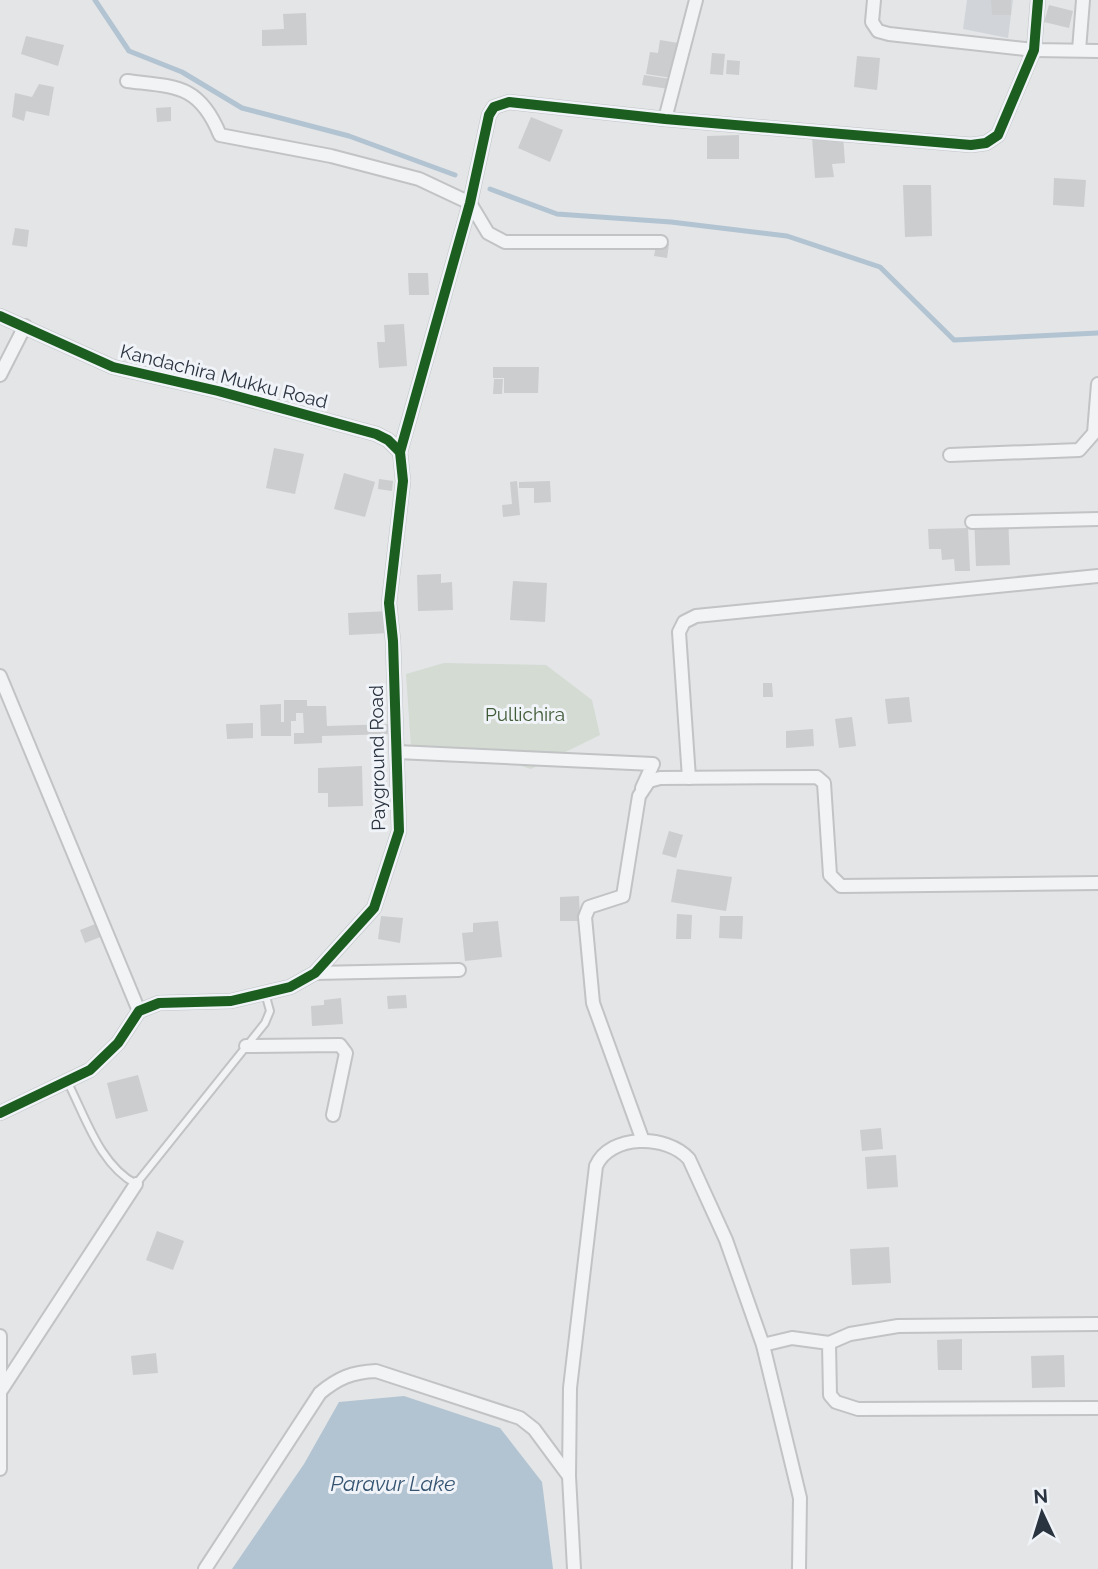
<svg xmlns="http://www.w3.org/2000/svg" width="1098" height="1569" font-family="Raleway,sans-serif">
	<rect width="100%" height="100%" fill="#e3e5e7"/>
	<polygon fill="#d1d5da" points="967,0 1013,0 1008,38 963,29"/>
	<polygon fill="#d4dbd3" points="444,663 546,665 592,700 600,735 531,769 500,759 411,747 406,674"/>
	<polygon fill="#b2c3d1" points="404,1396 500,1428 542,1482 553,1569 232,1569 304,1464 339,1402"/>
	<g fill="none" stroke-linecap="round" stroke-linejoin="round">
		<g stroke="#b2c3d1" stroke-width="5">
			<polyline points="95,0 129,51 182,72 242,108 349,136 455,175"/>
			<polyline points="490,189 557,214 671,222 787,236 880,267 954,340 1098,333"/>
		</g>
	</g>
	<g fill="#cbcdcf">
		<polygon points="991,0 1011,0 1011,15 992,15"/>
		<polygon points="1049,5 1073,11 1069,28 1044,22"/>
		<polygon points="306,13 307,45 262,46 262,30 284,29 283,14"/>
		<polygon points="26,36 64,45 58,66 21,54"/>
		<polygon points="660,40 684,44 678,79 646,74 650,52 658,53"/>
		<polygon points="712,53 725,54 723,75 710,74"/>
		<polygon points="857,56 880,58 877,90 854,87"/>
		<polygon points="727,60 740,61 739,75 726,74"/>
		<polygon points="644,75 671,79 669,89 642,85"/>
		<polygon points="39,84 54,87 49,116 26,111 24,121 12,117 15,93 32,97"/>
		<polygon points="171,107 171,121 157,122 156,108"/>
		<polygon points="531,117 563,130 550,162 518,148"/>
		<polygon points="739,135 739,159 707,159 707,136"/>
		<polygon points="843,135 845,163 832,164 834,177 815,178 812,137"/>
		<polygon points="1054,178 1086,180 1084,207 1053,205"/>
		<polygon points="903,185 931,185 932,236 905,237"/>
		<polygon points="15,228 29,230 27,247 12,245"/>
		<polygon points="657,241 669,244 667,258 654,256"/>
		<polygon points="408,273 428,273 429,295 409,295"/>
		<polygon points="404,324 407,366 379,368 377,342 385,342 384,325"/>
		<polygon points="493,367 539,367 538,393 504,393 504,378 493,378"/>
		<polygon points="494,379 503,379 502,394 493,394"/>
		<polygon points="274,448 304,454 295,494 266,488"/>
		<polygon points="344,473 375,482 365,517 334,509"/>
		<polygon points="379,479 393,481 392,491 378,489"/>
		<polygon points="517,481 520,515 503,517 502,505 512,504 510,482"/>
		<polygon points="550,481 551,502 534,503 534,488 519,488 519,482"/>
		<polygon points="1008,515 1010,565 976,566 974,516"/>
		<polygon points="968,528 970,571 955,571 954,559 942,560 941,549 929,549 928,529"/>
		<polygon points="441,574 441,583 452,582 453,610 418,611 417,575"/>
		<polygon points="513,581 547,583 545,622 510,620"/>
		<polygon points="389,611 390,633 349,635 348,613"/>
		<polygon points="763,683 772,683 773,697 763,697"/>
		<polygon points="909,697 912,722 888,724 885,699"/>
		<polygon points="284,700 307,700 307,706 326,706 327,726 392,724 392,734 322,736 322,743 294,744 294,733 304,733 303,713 296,713 296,721 291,721 291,736 261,736 260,705 281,704 281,722 284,722"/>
		<polygon points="852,717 856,746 839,748 835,719"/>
		<polygon points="253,723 253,738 227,739 226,724"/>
		<polygon points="813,729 814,746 786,748 786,731"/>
		<polygon points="362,766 363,806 328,807 328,793 318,793 318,768"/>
		<polygon points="669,831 683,835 676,858 662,854"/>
		<polygon points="677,869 732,877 726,911 671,902"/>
		<polygon points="579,896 580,921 560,921 560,897"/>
		<polygon points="677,914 692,915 691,939 676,939"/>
		<polygon points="381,916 403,918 400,943 378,939"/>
		<polygon points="720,916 743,916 742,939 719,938"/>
		<polygon points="103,921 108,934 85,943 80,930"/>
		<polygon points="498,921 502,957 465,961 462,933 473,932 473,923"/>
		<polygon points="406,995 407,1008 388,1009 387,996"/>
		<polygon points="341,998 343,1024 312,1026 311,1006 324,1005 324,1000"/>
		<polygon points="138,1075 148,1111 116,1119 107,1083"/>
		<polygon points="881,1128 883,1149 862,1151 860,1130"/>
		<polygon points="896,1155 898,1187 867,1189 865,1157"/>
		<polygon points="157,1231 184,1241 173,1270 146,1260"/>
		<polygon points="889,1247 891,1283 852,1285 850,1249"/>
		<polygon points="962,1339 962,1370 938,1370 937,1340"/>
		<polygon points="156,1353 158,1373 133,1375 131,1356"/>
		<polygon points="1064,1355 1065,1387 1032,1388 1031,1356"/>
	</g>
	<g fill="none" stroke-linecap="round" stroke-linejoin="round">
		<defs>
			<path id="lane" d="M68 1083C86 1118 100 1165 136 1184L265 1023 270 1011 265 993"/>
			<g id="street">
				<polyline points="874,0 872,22 878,31 889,34 1034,50 1098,51"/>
				<polyline points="1079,50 1083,0"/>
				<path d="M127 81C176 87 199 84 220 135L331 156 419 179 470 203 488 233 505 242H661"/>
				<polyline points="665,119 696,0"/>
				<polyline points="0,316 113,367 218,391 376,434 388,440 400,452 403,481 389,603 393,641 399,831 374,908 315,973 290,987 231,1001 159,1003 139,1011 118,1043 90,1070 0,1113"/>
				<polyline points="0,375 25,326"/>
				<polyline points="400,452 470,203 489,115 494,107 509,102 665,119 971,145 986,143 998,135 1034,50 1038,0"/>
				<polyline points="950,455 1079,450 1094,433 1098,384"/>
				<polyline points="972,522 1098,519"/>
				<polyline points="0,676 139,1011"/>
				<polyline points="397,752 653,764 642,788"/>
				<polyline points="689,778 679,632 684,622 696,616 1098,576"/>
				<polyline points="315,973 459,970"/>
				<polyline points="246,1046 340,1045 346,1053 333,1115"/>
				<polyline points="643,1141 593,1003 585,917 589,907 623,896 639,796 649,781 660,778 817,777 824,783 830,875 841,886 1098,883"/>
				<polyline points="0,1336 0,1469"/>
				<polyline points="829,1343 850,1334 898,1326 1098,1324"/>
				<polyline points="763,1345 792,1338 829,1343 830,1395 836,1402 858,1409 1098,1408"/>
				<polyline points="2,1389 136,1184"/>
				<path d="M205 1569 320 1393C338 1378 352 1372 376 1371L520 1418 534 1429 568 1475"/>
				<path d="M574 1569 569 1476 570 1388 596 1166C610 1134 667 1134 689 1159L726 1240 763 1345 800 1498 799 1569"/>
			</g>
		</defs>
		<use href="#lane" stroke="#c1c3c5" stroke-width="10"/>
		<use href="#street" stroke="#c1c3c5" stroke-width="16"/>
		<use href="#lane" stroke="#f1f3f4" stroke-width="6"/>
		<use href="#street" stroke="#f1f3f4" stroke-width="12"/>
		<defs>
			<g id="cycleway">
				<polyline points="0,316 113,367 218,391 376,434 388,440 400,452 403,481 389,603 393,641 399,831 374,908 315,973 290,987 231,1001 159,1003 139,1011 118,1043 90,1070 0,1113"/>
				<polyline points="400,452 470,203 489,115 494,107 509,102 665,119 971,145 986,143 998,135 1034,50 1038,0"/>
			</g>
		</defs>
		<use href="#cycleway" stroke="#f0f3f7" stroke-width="15"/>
		<use href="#cycleway" stroke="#1b5e20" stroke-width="10"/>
	</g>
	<g text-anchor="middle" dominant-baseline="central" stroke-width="6" stroke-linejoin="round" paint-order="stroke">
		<g font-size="19" fill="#2a3340" stroke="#f0f3f7">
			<text transform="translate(224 376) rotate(14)">Kandachira Mukku Road</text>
			<text transform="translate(377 758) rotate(-91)">Payground Road</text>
		</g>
		<g font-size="19" fill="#405b38" stroke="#f0f3f7">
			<text x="525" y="714">Pullichira</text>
		</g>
		<g font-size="21" font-style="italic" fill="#355472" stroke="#f0f3f7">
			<text x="393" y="1483">Paravur Lake</text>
		</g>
	</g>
	<g transform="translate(1042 1513) rotate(356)" stroke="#f0f3f7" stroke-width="5" paint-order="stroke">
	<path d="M0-5L12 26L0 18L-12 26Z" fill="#2a3340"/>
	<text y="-10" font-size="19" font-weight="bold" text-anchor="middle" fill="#2a3340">N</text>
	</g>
</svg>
